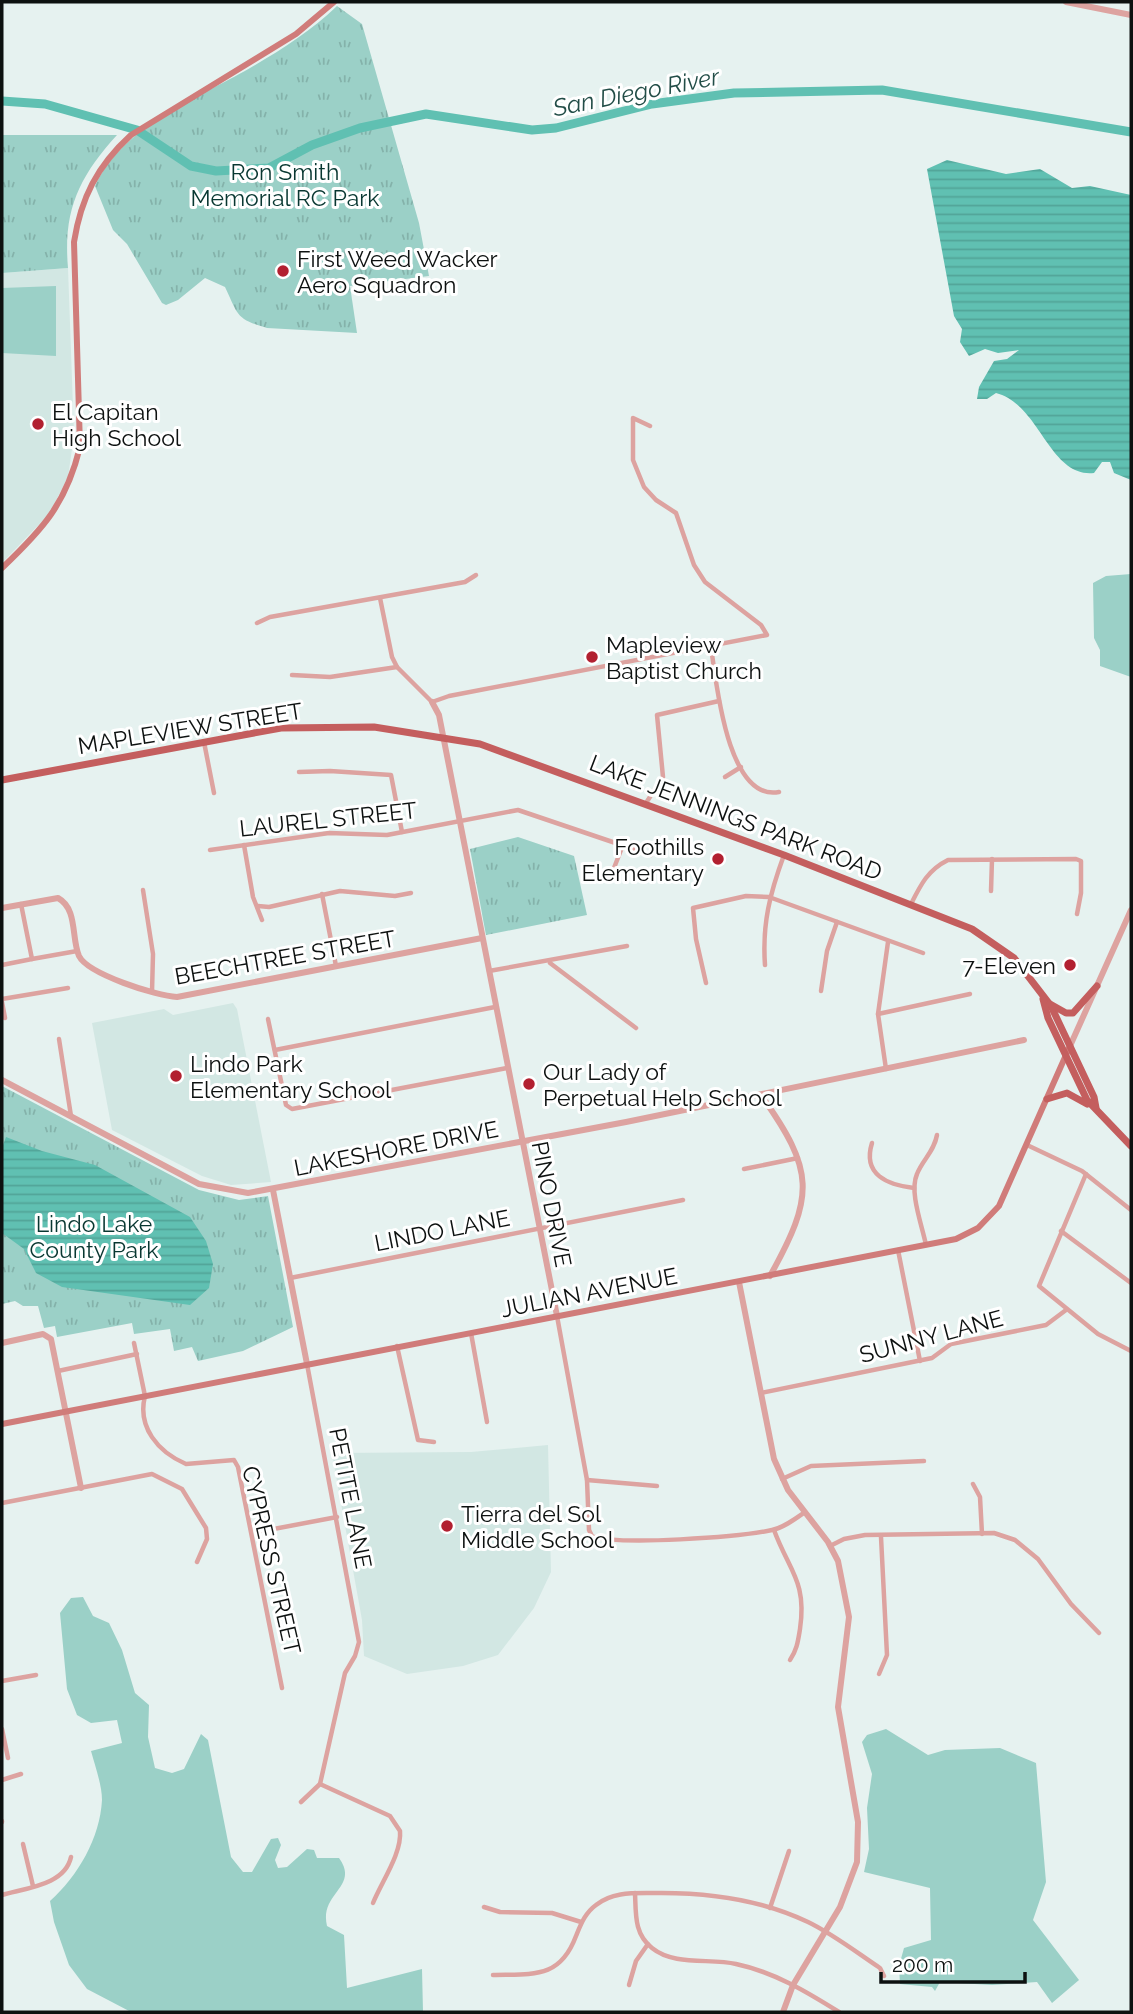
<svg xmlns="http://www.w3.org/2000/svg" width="1133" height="2014" font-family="Raleway,sans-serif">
	<defs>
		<pattern id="park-tufts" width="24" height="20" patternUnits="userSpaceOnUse" patternTransform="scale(1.75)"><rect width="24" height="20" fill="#9bd0c7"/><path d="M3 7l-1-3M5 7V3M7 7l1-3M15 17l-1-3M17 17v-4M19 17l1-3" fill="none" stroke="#84b2aa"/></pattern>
		<pattern id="water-rules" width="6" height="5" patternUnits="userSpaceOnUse" patternTransform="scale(1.75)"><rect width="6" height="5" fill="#60c0b2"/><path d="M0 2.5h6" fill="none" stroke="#52a498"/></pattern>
	</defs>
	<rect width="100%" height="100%" fill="#e6f2f0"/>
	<g fill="#d2e7e3">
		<polygon points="68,268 74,435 68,477 49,514 2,563 2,273"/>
		<polygon points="233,1003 237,1009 271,1182 231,1185 202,1176 112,1130 92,1023 164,1009 173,1015"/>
		<polygon points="548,1445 551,1572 534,1608 498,1655 463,1666 407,1674 364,1656 362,1620 332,1453 471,1452"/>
	</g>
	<g fill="#9bd0c7">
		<polygon points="56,286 56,356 2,353 2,288"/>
		<polygon points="1131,574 1131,677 1100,666 1100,650 1094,638 1093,583 1106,576"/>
		<path d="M83 1597 93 1616 109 1623 122 1650 135 1693 149 1705 148 1737 155 1768 172 1773 184 1769 201 1734 208 1740 231 1857 243 1872H252L271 1839 278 1838 281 1845 275 1860 278 1868 287 1867 307 1849 314 1850 317 1858H339C360 1887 319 1893 327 1926L344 1935 347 1988 422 1969 423 2012H131L87 1989 69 1965 54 1922 50 1901C78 1876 100 1838 102 1800 102 1785 95 1766 91 1751L122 1743 117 1720 91 1723 77 1715 67 1689 60 1613 71 1598Z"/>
		<polygon points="886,1729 928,1755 945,1750 1000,1748 1036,1763 1046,1882 1033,1920 1079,1980 1052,2003 1037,1982 992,1985 940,1982 935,1991 932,1987 900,1984 899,1966 904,1948 931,1940 930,1888 864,1872 869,1849 867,1808 872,1774 862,1742 867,1735"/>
	</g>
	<g fill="url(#park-tufts)">
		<path d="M337 6 362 24 419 223 429 276 350 286 357 333 267 328C235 319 238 314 225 287L205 278 178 300 166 305 162 303 127 244 113 230 95 186C123 126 196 99 250 68 281 50 311 31 337 6Z"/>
		<path d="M2 135H117C79 177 63 210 68 268L2 273Z"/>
		<polygon points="518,837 574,856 587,915 486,935 470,849"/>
		<polygon points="2,1086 199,1190 239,1200 268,1196 293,1327 243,1351 198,1361 192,1347 174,1351 170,1329 134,1334 132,1323 57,1337 55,1326 44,1328 38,1306 23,1306 15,1301 2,1304"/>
	</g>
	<g fill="url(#water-rules)">
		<path d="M947 160 1006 174 1040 169 1072 188 1090 186 1131 195V480L1114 473 1110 462H1102L1094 473C1049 478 1040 404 996 393L987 399H977L979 387 994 361 1007 359 1019 350 998 353 985 349 969 356 960 342 962 329 954 316 927 169Z"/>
		<polygon points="6,1137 42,1151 95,1165 190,1217 206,1241 213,1264 209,1288 190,1305 62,1287 36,1273 24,1249 2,1233 2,1148"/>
	</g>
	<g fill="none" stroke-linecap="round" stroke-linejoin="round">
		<polyline stroke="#60c0b2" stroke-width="9" points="2,101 45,104 137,130 191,166 216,171 269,168 312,145 360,128 426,114 532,130 556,128 652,104 734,93 882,90 1131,132"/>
		<g stroke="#dda3a0" stroke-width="4.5">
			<polyline points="380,598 392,657 397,667 432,702 449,696 767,635 761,625 705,582 694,565 676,513 656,500 644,487 633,460 633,418 650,426"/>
			<polyline points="257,623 270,617 465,582 476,575"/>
			<path d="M711 647C716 680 727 802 779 792"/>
			<polyline points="292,675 330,677 397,667"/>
			<polyline points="204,742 214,793"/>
			<polyline points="299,772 330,771 391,775 402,832"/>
			<polyline points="725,777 741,767"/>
			<polyline points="646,803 663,777 657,715 719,701"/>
			<polyline points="244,845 253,897 262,920"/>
			<polyline points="210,850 329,833 387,835 518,810 651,855"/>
			<polyline points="612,873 623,845"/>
			<polyline points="143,890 153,954 152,992"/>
			<polyline points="991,891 992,859"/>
			<polyline points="322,894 336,966"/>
			<polyline points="21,904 32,959 77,951"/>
			<path d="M911 904C921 884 928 870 948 860L1076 859 1081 861V893L1077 914"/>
			<polyline points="258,906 269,907 340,891 395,896 411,893"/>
			<polyline points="550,963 636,1028"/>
			<polyline points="2,965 32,959"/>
			<path d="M765 965C762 924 770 893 784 855"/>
			<polyline points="489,971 627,946"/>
			<polyline points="706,983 696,939 693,908 746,896 769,897 923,953"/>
			<polyline points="821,991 827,951 837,922"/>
			<polyline points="2,999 68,988"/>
			<polyline points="2,1002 5,1018"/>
			<polyline points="878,1014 970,994"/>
			<polyline points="268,1019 286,1105 292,1109 507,1068"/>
			<polyline points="59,1039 71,1116"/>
			<polyline points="275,1050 495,1007"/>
			<polyline points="886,1069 878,1014 888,942"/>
			<path d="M872 1143C862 1175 888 1185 914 1188"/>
			<polyline points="1027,1145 1082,1171 1131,1210"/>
			<polyline points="744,1169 798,1158"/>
			<polyline points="1086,1174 1039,1286 1098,1334 1131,1351"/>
			<polyline points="1061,1231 1131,1283"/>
			<path d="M926 1245C922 1225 909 1192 917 1174 923 1159 934 1152 937 1135"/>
			<polyline points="898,1250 920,1361"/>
			<polyline points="290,1278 683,1200"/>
			<path d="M557 1316 587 1480 589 1530 592 1536C619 1546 740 1537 772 1530 783 1528 795 1519 805 1512"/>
			<polyline points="471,1333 487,1422"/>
			<path d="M134 1343 145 1396C137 1427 158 1452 186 1464L234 1460 238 1467 282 1688"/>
			<polyline points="397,1346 418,1440 434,1442"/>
			<polyline points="58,1371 137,1354"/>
			<polyline points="761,1393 932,1358 951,1344 1046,1325 1066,1310"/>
			<polyline points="782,1479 811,1466 924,1461"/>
			<polyline points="587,1480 657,1486"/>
			<polyline points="973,1484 980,1497 982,1534"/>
			<polyline points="2,1503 152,1474 182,1489 206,1528 207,1539 197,1562"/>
			<path d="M774 1530C789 1571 807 1581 800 1629 798 1641 797 1650 790 1660"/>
			<polyline points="263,1531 337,1517"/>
			<polyline points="830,1546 844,1539 865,1535 994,1533 1015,1540 1038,1559 1071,1604 1099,1633"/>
			<polyline points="879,1674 887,1655 881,1537"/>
			<polyline points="2,1681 36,1675"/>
			<polyline points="2,1729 8,1758"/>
			<polyline points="2,1780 21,1774"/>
			<path d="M320 1784 390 1816 400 1831C402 1853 382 1881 373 1903"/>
			<polyline points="301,1802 320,1784 345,1673 355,1656 359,1642 307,1364"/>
			<polyline points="2,1821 2,1822"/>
			<polyline points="23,1844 33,1886"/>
			<path d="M635 1893C636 1914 634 1934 652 1948 674 1966 710 1958 736 1964 774 1972 807 1992 839 2012"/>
			<path d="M2 1895C26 1888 65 1885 71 1857"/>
			<polyline points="484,1907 500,1912 552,1913 581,1922"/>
			<polyline points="770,1908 789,1851"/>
			<path d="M493 1975C533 1974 560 1979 576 1936 581 1924 585 1913 596 1905 612 1892 632 1893 652 1893 704 1892 760 1899 808 1922 833 1934 856 1952 880 1968L884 1976"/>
			<polyline points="629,1985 636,1961 648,1944"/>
		</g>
		<g stroke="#dda3a0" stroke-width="6">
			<polyline points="1066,2 1131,15"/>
			<polyline points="432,702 439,715 557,1316"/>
			<path d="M2 908 58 898C78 909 71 938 79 956 88 974 156 996 177 997L482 938"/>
			<polyline points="1070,1046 1131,910"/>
			<polyline points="2,1080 199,1184 248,1193 626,1122 1024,1040"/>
			<path d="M761 1095C815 1171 815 1195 770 1276"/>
			<polyline points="273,1190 307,1364"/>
			<polyline points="739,1282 774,1459 788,1490 828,1542 838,1561 849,1617 838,1707 858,1822 857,1862 840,1907 793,1985 783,2012"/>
			<polyline points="2,1343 43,1334 51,1339 81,1488"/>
		</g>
		<g stroke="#d07c7a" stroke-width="6">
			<path d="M2 568C43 529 66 504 80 447L74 242C81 198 97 166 131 135L296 34 334 2"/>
			<polyline points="2,1424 956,1239 978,1228 999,1206 1070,1046"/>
		</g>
		<g stroke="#c45e5e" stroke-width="7">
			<polyline points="2,780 281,728 374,727 480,744 784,855 972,929 1014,958 1051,1006 1094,1097 1096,1108"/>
			<polyline points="1043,999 1048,1018 1087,1100 1131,1146"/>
			<polyline points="1050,1004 1066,1013 1073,1013 1097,986"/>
			<polyline points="1047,1099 1067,1093 1087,1104"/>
		</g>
	</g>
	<g fill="#b22030" stroke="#fff" stroke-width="2.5">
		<circle cx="283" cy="271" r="7"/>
		<circle cx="38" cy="424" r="7"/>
		<circle cx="592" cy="657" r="7"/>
		<circle cx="718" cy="859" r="7"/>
		<circle cx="1070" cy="965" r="7"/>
		<circle cx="176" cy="1076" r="7"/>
		<circle cx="529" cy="1084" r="7"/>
		<circle cx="447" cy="1526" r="7"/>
	</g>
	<g text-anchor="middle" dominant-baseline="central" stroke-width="6" stroke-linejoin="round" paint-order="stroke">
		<g font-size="23" fill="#083731" stroke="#fff">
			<text x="285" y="171">Ron Smith<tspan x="285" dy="26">Memorial RC Park</tspan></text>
			<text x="94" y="1223">Lindo Lake<tspan x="94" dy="26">County Park</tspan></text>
		</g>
		<g font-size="23" fill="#0d1110" stroke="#fff" text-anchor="start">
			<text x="297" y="258">First Weed Wacker<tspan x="297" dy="26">Aero Squadron</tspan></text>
			<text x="52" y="411">El Capitan<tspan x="52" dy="26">High School</tspan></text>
			<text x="606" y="644">Mapleview<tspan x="606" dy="26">Baptist Church</tspan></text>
			<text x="704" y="846" text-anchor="end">Foothills<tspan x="704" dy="26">Elementary</tspan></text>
			<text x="1056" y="965" text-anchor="end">7-Eleven</text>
			<text x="190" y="1063">Lindo Park<tspan x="190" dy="26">Elementary School</tspan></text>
			<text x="543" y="1071">Our Lady of<tspan x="543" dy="26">Perpetual Help School</tspan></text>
			<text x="461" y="1513">Tierra del Sol<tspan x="461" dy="26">Middle School</tspan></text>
		</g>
		<g font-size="23" fill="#0d1110" stroke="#fff">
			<text transform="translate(190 728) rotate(-9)">MAPLEVIEW STREET</text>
			<text transform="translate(736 817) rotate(21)">LAKE JENNINGS PARK ROAD</text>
			<text transform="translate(328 819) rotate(-6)">LAUREL STREET</text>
			<text transform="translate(285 957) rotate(-10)">BEECHTREE STREET</text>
			<text transform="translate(396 1148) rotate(-11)">LAKESHORE DRIVE</text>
			<text transform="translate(552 1204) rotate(79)">PINO DRIVE</text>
			<text transform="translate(442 1230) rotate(-11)">LINDO LANE</text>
			<text transform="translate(589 1292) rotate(-11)">JULIAN AVENUE</text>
			<text transform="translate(931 1336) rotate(-15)">SUNNY LANE</text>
			<text transform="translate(351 1498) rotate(79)">PETITE LANE</text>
			<text transform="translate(272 1560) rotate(77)">CYPRESS STREET</text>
		</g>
		<g font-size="24" font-style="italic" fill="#224d47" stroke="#fff">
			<text transform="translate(636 92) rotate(-11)">San Diego River</text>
		</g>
	</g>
	<rect width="1133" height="2014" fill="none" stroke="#0d1110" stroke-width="7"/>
	<path d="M881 1972v10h144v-10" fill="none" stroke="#0d1110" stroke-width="3.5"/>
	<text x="892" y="1972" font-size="21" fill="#0d1110" stroke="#ffffff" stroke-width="5" paint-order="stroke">200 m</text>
</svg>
